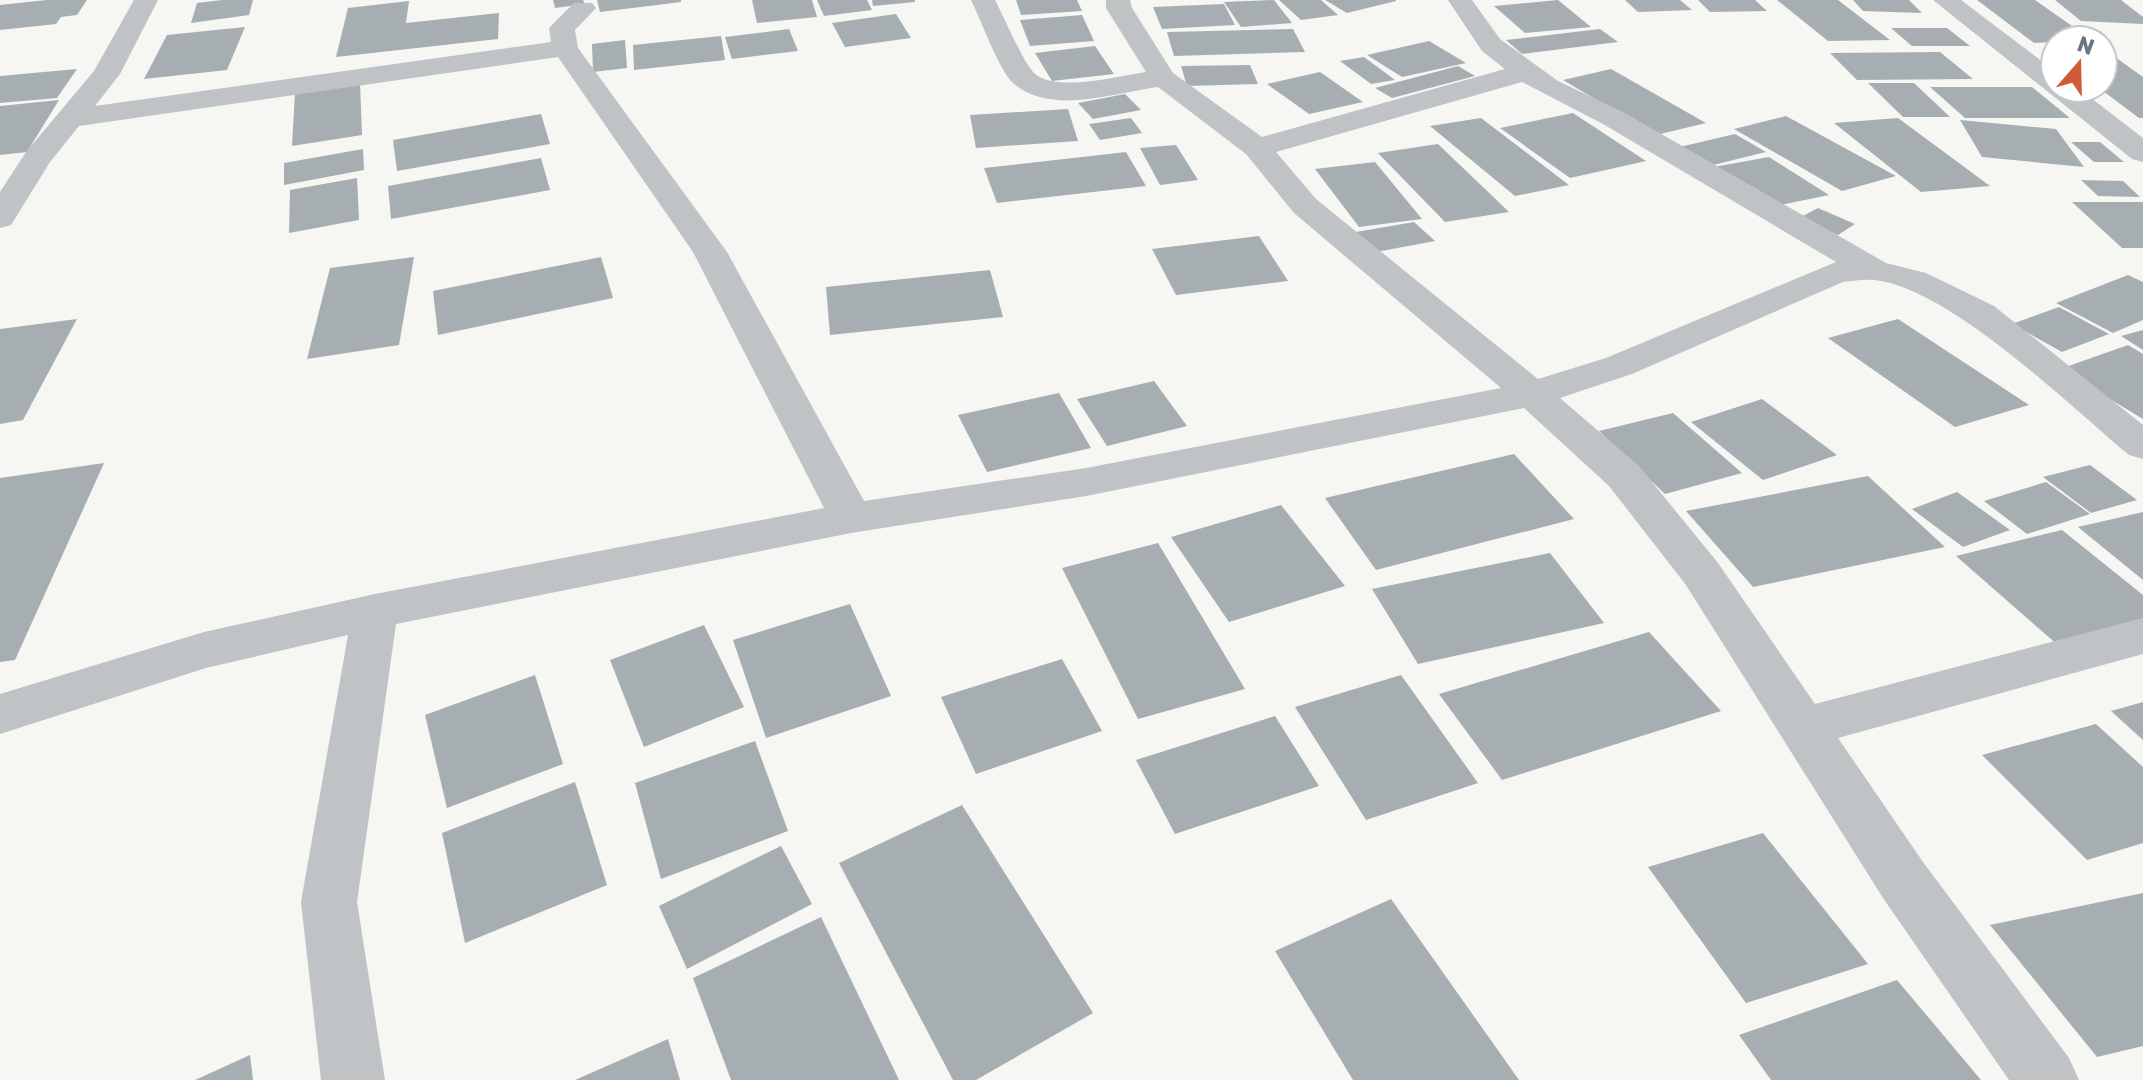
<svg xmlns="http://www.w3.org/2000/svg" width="2143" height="1080" font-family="Rubik,sans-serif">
	<rect width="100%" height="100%" fill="#f6f6f3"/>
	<g fill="#a7aeb2">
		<polygon points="47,0 87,0 77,15 61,17 56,24 0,30 0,5"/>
		<polygon points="222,0 253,0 249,15 191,23 197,3"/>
		<polygon points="553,0 583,0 585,4 555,8"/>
		<polygon points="597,0 681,0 681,2 600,12"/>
		<polygon points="752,0 812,0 817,17 757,23"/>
		<polygon points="817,0 867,0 872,10 824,16"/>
		<polygon points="872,0 915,0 915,2 873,6"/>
		<polygon points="1016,0 1077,0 1082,11 1021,15"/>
		<polygon points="1274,0 1292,23 1241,27 1224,2"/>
		<polygon points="1279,0 1321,0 1338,15 1301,20"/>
		<polygon points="1325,0 1396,0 1396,1 1347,13"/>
		<polygon points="1558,0 1591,27 1525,33 1494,6"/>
		<polygon points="1625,0 1680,0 1692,10 1638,12"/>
		<polygon points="1698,0 1755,0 1767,11 1710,12"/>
		<polygon points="1777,0 1838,0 1890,40 1828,41"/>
		<polygon points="1853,0 1909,0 1922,13 1863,11"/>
		<polygon points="1977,0 2035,0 2092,40 2034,43"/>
		<polygon points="2055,0 2121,0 2143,17 2143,24 2081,21"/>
		<polygon points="409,1 406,23 499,13 498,39 336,57 348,8"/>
		<polygon points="1224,4 1235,25 1162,29 1153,7"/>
		<polygon points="896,14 911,38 845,47 832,23"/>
		<polygon points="1082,15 1094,41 1030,46 1020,20"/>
		<polygon points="245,27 227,70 144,79 167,35"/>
		<polygon points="1891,28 1947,28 1970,46 1912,46"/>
		<polygon points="789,29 798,51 732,59 725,37"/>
		<polygon points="1293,29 1305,52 1174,56 1167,32"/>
		<polygon points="1600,29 1618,42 1522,54 1506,40"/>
		<polygon points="721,36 725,60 634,70 633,45"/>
		<polygon points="625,40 627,68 593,72 592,44"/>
		<polygon points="1429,41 1466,63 1402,77 1367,55"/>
		<polygon points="1095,46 1114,74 1052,81 1035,53"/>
		<polygon points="1940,52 1973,79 1857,80 1830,53"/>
		<polygon points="2103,52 2108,52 2143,77 2143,118 2139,118 2099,88 2103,88"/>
		<polygon points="1364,57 1395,80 1371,84 1340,61"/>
		<polygon points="1250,65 1258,84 1187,86 1181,66"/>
		<polygon points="1458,66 1475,76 1392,98 1375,88"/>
		<polygon points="77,69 57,98 0,103 0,76"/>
		<polygon points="1611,69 1706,123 1656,135 1563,80"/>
		<polygon points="1320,72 1363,102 1309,114 1267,84"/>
		<polygon points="360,83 362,135 292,146 295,93"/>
		<polygon points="1868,83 1914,83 1950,117 1903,117"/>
		<polygon points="1930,87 2032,87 2070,118 1965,118"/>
		<polygon points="1125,94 1141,110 1093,119 1078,103"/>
		<polygon points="59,100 27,152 0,155 0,106"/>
		<polygon points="1068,109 1078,141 976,148 970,115"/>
		<polygon points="1573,113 1646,161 1570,178 1500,128"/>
		<polygon points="541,114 550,144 397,171 393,140"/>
		<polygon points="1786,116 1896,176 1842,191 1734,129"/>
		<polygon points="1131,118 1142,133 1100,140 1089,124"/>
		<polygon points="1481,118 1569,185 1515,196 1430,126"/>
		<polygon points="1898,118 1990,186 1921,192 1834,123"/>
		<polygon points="1960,120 2056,129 2084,167 1982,157"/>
		<polygon points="1735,134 1766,152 1701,168 1671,149"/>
		<polygon points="2071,142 2100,142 2124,162 2094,162"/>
		<polygon points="1438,144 1509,212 1445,222 1378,153"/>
		<polygon points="1176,145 1198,180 1160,185 1140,148"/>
		<polygon points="363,149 364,170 284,185 284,163"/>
		<polygon points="1126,152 1146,186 997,203 984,168"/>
		<polygon points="1769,157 1829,195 1766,208 1708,168"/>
		<polygon points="541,158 550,190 391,219 388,186"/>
		<polygon points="1375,162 1422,219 1359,227 1315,169"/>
		<polygon points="357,178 359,220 289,233 290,190"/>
		<polygon points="2081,180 2123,181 2140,197 2098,196"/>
		<polygon points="2072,202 2143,202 2143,248 2122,248"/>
		<polygon points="1818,208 1855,224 1838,235 1799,218"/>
		<polygon points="1414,222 1435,241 1376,252 1356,232"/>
		<polygon points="1259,236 1288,281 1176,295 1152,249"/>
		<polygon points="414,257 399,345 307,359 330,268"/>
		<polygon points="601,257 613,298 438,335 433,291"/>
		<polygon points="990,270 1003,317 830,335 826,287"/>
		<polygon points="2128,275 2143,282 2143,320 2113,333 2056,303"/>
		<polygon points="2059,307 2109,334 2062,352 2012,324"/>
		<polygon points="77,319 23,420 0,424 0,329"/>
		<polygon points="1898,319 2029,405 1955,427 1828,338"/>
		<polygon points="2143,330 2143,350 2121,336"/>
		<polygon points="2128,345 2143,354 2143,419 2060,369"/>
		<polygon points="1154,381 1187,426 1107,446 1077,399"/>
		<polygon points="1059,393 1091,448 987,472 958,415"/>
		<polygon points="1762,399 1837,455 1763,480 1691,422"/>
		<polygon points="1673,413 1742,473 1665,494 1599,431"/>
		<polygon points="1514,454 1574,519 1376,570 1325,498"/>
		<polygon points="104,463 15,660 0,662 0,478"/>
		<polygon points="2090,465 2137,500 2091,513 2043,477"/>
		<polygon points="1868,476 1945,547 1753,587 1686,511"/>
		<polygon points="2046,482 2090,514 2027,534 1984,501"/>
		<polygon points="1957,492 2010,530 1963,547 1912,509"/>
		<polygon points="1281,505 1345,586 1229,622 1171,537"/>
		<polygon points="2143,512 2143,580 2078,527"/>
		<polygon points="2062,530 2143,595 2143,625 2060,647 1956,556"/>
		<polygon points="1158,543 1245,689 1138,719 1062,568"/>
		<polygon points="1550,553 1604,623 1418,664 1372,589"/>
		<polygon points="850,604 891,696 766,738 733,640"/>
		<polygon points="704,625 744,707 644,747 610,660"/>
		<polygon points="1649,632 1721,711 1502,780 1439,694"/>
		<polygon points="1062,659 1102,731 976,774 941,697"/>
		<polygon points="535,675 563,764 447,808 425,715"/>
		<polygon points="1401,675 1478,783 1366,820 1295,707"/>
		<polygon points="2143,702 2143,740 2111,711"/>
		<polygon points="1275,716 1319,786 1175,834 1136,760"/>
		<polygon points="2096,724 2143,767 2143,843 2087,860 1982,755"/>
		<polygon points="755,741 788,831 661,879 635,783"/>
		<polygon points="575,782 607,885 465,943 442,833"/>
		<polygon points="962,805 1093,1013 976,1080 953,1080 839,863"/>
		<polygon points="1763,833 1868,964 1746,1003 1648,867"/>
		<polygon points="781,846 812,904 687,969 659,906"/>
		<polygon points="2143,893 2143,1046 2097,1057 1990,925"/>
		<polygon points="1391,899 1519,1080 1353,1080 1275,951"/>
		<polygon points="821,917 899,1080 731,1080 693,978"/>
		<polygon points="1897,980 1981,1080 1771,1080 1739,1035"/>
		<polygon points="668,1039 680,1080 575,1080"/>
		<polygon points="250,1055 253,1080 195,1080"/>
	</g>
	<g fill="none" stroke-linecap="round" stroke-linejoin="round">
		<g fill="#bfc3c6" fill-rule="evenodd">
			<path d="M134 0H158L120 74 95 106 551 42 549 28 574 3H592L596 8 575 30 578 48 727 252 864 501 1086 468 1501 388 1294 213 1246 154 1158 87C1115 93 1049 116 1013 83 1000 72 980 18 971 0H995C1004 17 1023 62 1034 73 1056 93 1118 76 1146 72L1106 8V0H1130L1132 8 1173 73 1262 137 1505 69 1482 51 1448 0H1472L1500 39 1558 81 1623 112 1886 263 1926 273 1994 306 2143 425V459L2129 455C2070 406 1948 287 1874 280 1864 279 1853 281 1843 282L1632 374 1560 398 1639 466 1718 563 1815 704 2143 618V654L1838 738 1923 862 2069 1058 2079 1080H2009L1883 898 1686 585 1609 486 1524 408 1086 496 851 533 396 624 357 902 385 1080H321L301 902 348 635 206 668 0 734V694L204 632 375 594 824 508 693 252 558 57 79 126 50 162 11 225 0 228V192L26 152 94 71ZM1522 82 1603 124 1836 262 1606 358 1538 379 1316 199 1276 152Z"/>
			<polygon points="1933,0 1961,0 2055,71 2055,88 2078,88 2143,138 2143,162 2132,159"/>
		</g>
	</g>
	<g transform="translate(2079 64) rotate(20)"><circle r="38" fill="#ffffff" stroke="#c3c8cc" stroke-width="2"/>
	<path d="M0-6L14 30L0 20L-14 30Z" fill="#d05b38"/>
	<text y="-12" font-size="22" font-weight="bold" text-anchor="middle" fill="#687680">N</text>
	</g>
</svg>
